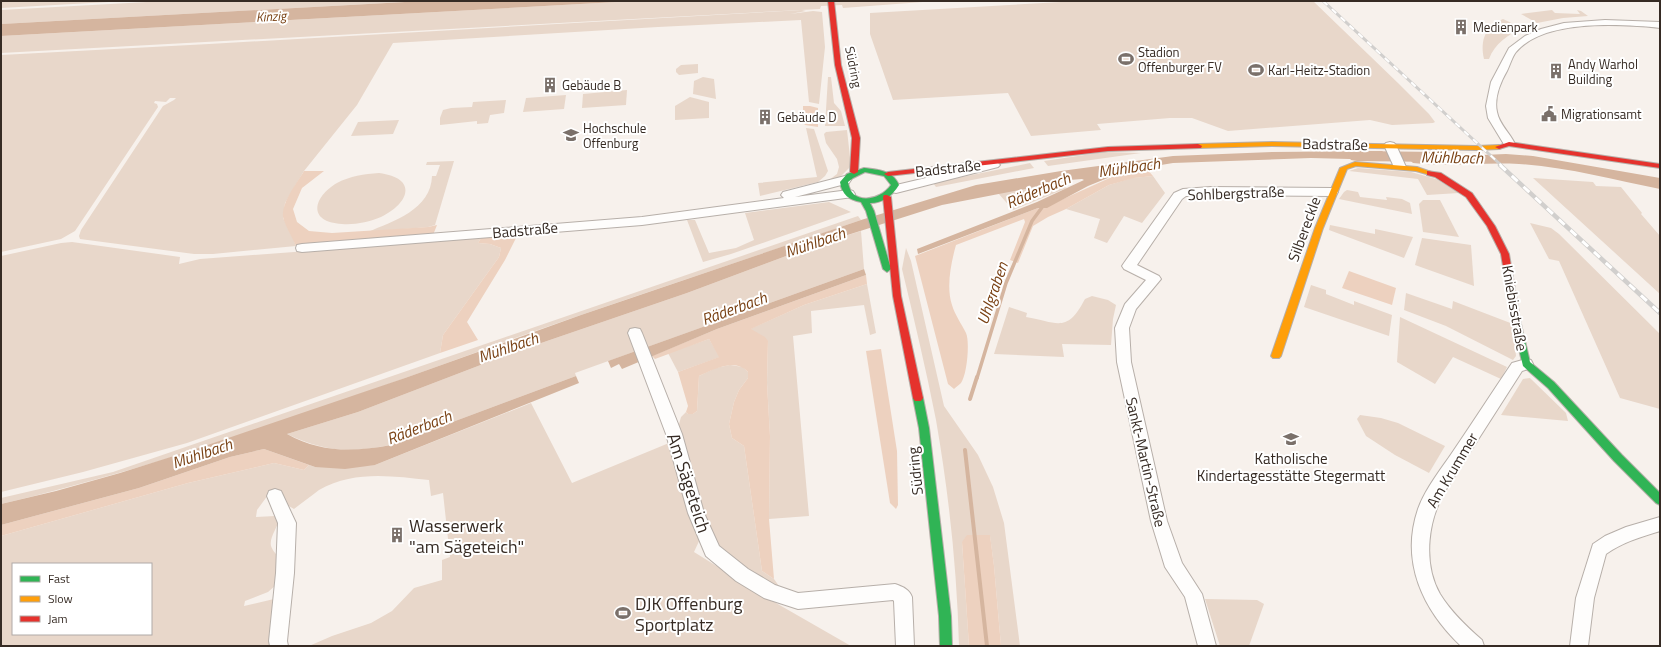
<svg xmlns="http://www.w3.org/2000/svg" width="1661" height="647" font-family="'Titillium Web',sans-serif">
	<rect width="100%" height="100%" fill="#f7f1ec"/>
	<g fill="#e8d7ca" fill-rule="evenodd">
		<polygon points="1,1 127,1 1,8"/>
		<polygon points="165,1 423,1 1,24 1,10"/>
		<polygon points="635,1 936,1 843,8 842,5 821,6 820,9 1,53 1,36"/>
		<polygon points="1079,1 1313,1 1398,83 1429,114 1435,122 1433,123 1392,125 1370,120 1228,131 1192,118 1170,118 1097,124 1101,130 1031,136 1008,93 893,100 870,34 870,13"/>
		<polygon points="802,10 806,11 790,14 813,11 822,12 825,47 819,104 809,102 801,20 658,27 393,43 357,105 304,171 285,203 283,218 292,235 296,246 213,254 194,254 80,239 79,236 81,230 163,106 174,100 176,98 170,98 166,102 155,101 154,103 157,104 158,107 75,231 61,239 1,252 1,55 209,44"/>
		<polygon points="1552,10 1555,13 1580,14 1577,10 1581,11 1588,16 1563,18 1537,23 1521,14"/>
		<path d="M1503 19 1522 28C1508 35 1495 43 1489 59H1484C1480 40 1485 27 1503 19Z"/>
		<polygon points="698,64 698,73 679,75 676,72 676,69 681,65"/>
		<polygon points="703,77 714,79 716,99 693,94 694,81"/>
		<polygon points="828,77 831,77 834,103 841,111 845,126 825,126"/>
		<polygon points="627,90 626,105 582,108 583,94"/>
		<polygon points="566,95 564,109 523,112 526,98"/>
		<polygon points="690,97 709,102 709,118 675,120 675,106"/>
		<polygon points="506,100 504,113 490,115 488,123 477,124 477,121 440,125 440,118 443,110 451,108 472,107 473,102"/>
		<polygon points="399,120 393,134 351,136 358,122"/>
		<polygon points="806,128 814,129 828,171 825,176 818,182 760,196 758,183 817,177"/>
		<polygon points="847,130 851,166 839,178 829,180 837,174 839,167 837,159 826,143 824,134 826,132"/>
		<polygon points="1105,152 1141,153 1048,166 1044,161"/>
		<path d="M454 161 435 225 428 227 368 232C393 221 431 210 432 176H436L440 165H426L427 162Z"/>
		<polygon points="1030,163 1034,168 936,187 933,183"/>
		<polygon points="1358,168 1411,172 1436,179 1459,193 1427,195 1418,179 1349,171"/>
		<path d="M379 173C418 178 410 203 381 217 369 222 355 225 342 224 307 222 313 197 337 183 350 176 364 174 379 173Z"/>
		<polygon points="1153,176 1165,193 1142,223 1124,216 1107,243 1094,238 1100,219 1066,209 1109,185 1132,178"/>
		<polygon points="1533,178 1593,182 1596,186 1621,187 1642,213 1641,214 1660,236 1660,294"/>
		<polygon points="1057,181 1067,188 1013,210 998,193"/>
		<polygon points="1347,190 1358,192 1360,197 1387,200 1386,197 1402,199 1410,203 1412,214 1339,199 1344,192"/>
		<polygon points="1423,200 1440,200 1459,237 1423,232 1419,204"/>
		<polygon points="829,202 851,212 731,254 703,262 687,220 695,220 709,253 736,248 754,240 745,213"/>
		<path d="M858 216 861 220C748 259 634 296 521 336 350 398 178 462 1 504V498L113 472Z"/>
		<polygon points="1530,223 1551,228 1559,234 1660,334 1660,409 1620,398 1559,261 1549,259"/>
		<polygon points="1330,225 1375,234 1375,229 1413,237 1404,258 1329,230"/>
		<path d="M861 231 864 269 575 373 576 376 391 445C348 453 326 452 287 434L358 412 512 353 687 293 813 246Z"/>
		<polygon points="481,238 478,243 490,244 501,248 499,257 443,335 440,353 187,443 83,472 1,492 1,256 61,243 72,242 180,257 179,264 200,259"/>
		<polygon points="1422,238 1471,245 1474,286 1415,265"/>
		<path d="M906 248 911 261 944 406 978 455 993 487 1004 523 1020 646H1001L994 566 990 536 962 542 969 646H959C957 570 949 495 936 420 926 369 914 319 902 269Z"/>
		<polygon points="867,284 876,333 870,335 864,305 811,311 812,333 793,336 809,516 769,519 770,436 767,383 768,342 750,329 804,305"/>
		<polygon points="1311,285 1326,290 1326,294 1354,305 1354,301 1392,315 1389,336 1304,307"/>
		<polygon points="1406,293 1452,309 1453,301 1513,324 1516,356 1513,360 1446,326 1404,310"/>
		<path d="M1092 296 1108 300 1116 305 1113 319 1111 345 1062 344 1064 357 994 354 1009 307 1027 313 1026 317C1059 323 1067 333 1085 299Z"/>
		<polygon points="1400,317 1507,367 1501,379 1453,357 1435,384 1397,362"/>
		<polygon points="709,339 720,357 678,372 668,353"/>
		<polygon points="730,365 743,367 748,372 748,378 739,390 734,402 729,424 732,438 744,446 762,571 774,579 781,589 769,586 715,544 705,521 676,435 681,417 686,412 688,414 693,414 697,411 699,376 715,368"/>
		<polygon points="1530,378 1566,413 1568,421 1501,415 1523,379"/>
		<path d="M531 403 572 483 669 443 700 539 694 552 776 603 851 646H309L332 636 371 623 392 611 414 588 442 580V560L450 557 443 493 431 496 429 480C392 476 354 470 319 490 311 496 302 503 294 509L287 505 282 492 276 491 268 495 257 510 256 517 275 516 279 518C278 528 269 537 271 546 272 550 278 556 280 560L276 585 268 592 245 601 244 606 274 599 273 646H1V536L188 483 274 463 304 470 309 465 315 467 375 465ZM13 564H151V634H13Z"/>
		<polygon points="1360,415 1381,418 1398,423 1445,446 1429,473 1395,455 1366,436 1357,419"/>
		<polygon points="1205,599 1257,600 1264,604 1249,646 1220,646"/>
	</g>
	<g fill="#edd1bf">
		<polygon points="803,106 810,106 818,108 818,127 805,125 803,122"/>
		<path d="M1146 168 1153 176 1134 178 1109 185 1066 209 1048 217 1033 226 1018 263 1010 260 1025 222 1024 219 956 245C951 263 946 287 952 305 955 315 961 323 966 333 970 342 967 375 961 383 959 385 956 387 954 389L948 384 915 256 1038 208 1041 209 1125 171Z"/>
		<path d="M304 171H324L302 188 293 209 297 222 309 231 332 233 428 227 437 225 433 235 296 246C293 239 284 223 283 217 282 201 296 185 304 171Z"/>
		<polygon points="517,236 505,260 467,322 478,340 440,353 443,335 499,257 501,248 490,244 478,243 481,238"/>
		<polygon points="1349,271 1396,288 1392,305 1342,288"/>
		<path d="M866 275 867 284 804 305 751 329 765 337 768 341 767 383 770 436 769 519 774 579 762 571 744 446 732 438 729 424 734 402 739 390 748 378V372C735 358 714 369 699 376L697 411 693 414H688L686 412 688 406 678 372 719 357 709 339 655 359 652 356 717 329Z"/>
		<polygon points="881,349 897,451 898,505 896,509 890,503 866,351"/>
		<polygon points="264,449 309,465 304,470 274,463 188,483 1,536 1,525 139,488 230,457"/>
		<polygon points="967,535 990,535 994,566 1001,646 969,646 962,542"/>
	</g>
	<g fill="#d5b59f">
		<polygon points="423,1 635,1 1,36 1,24"/>
		<path d="M1382 151 1388 156V160L1311 158 1173 163 1125 171 1088 186 1047 208H1038L918 254 917 249 1037 202 1084 180 1082 179 1057 181 1025 189 942 205 813 246 687 293 512 353 358 412 287 434C321 453 354 452 391 445L576 376 579 383 375 465 345 469 315 467 264 449 230 457 139 488 1 525V504L56 491 120 473 196 449 405 378 581 315 861 220 976 185 1061 171 1173 156 1272 152Z"/>
		<path d="M1407 153 1458 156 1506 154 1533 156 1660 178V189C1614 180 1567 167 1519 164 1484 162 1448 167 1413 163L1407 157Z"/>
		<polygon points="864,269 866,275 717,329 622,369 619,364 611,368 608,361"/>
	</g>
	<g fill="none" stroke-linecap="round" stroke-linejoin="round">
		<polyline stroke="#d5b59f" stroke-width="3.5" points="977,378 1006,283 1032,221 1043,206"/>
		<g stroke="#d5b59f" stroke-width="4">
			<polyline points="970,399 977,377"/>
			<polyline points="965,450 987,646"/>
		</g>
		<polygon fill="#d5b59f" fill-rule="evenodd" points="1357,151 1437,152 1443,153 1446,157 1443,161 1437,162 1357,161 1351,160 1348,156 1351,152"/>
		<defs>
			<g id="street">
				<path d="M1605 20 1660 22V28C1621 24 1544 19 1516 52 1512 57 1510 65 1507 71 1500 83 1494 99 1497 112 1499 124 1510 133 1515 144L1513 146H1505L1488 118 1486 106 1491 82 1509 48 1525 36 1541 29 1564 23Z"/>
				<polygon points="1390,142 1394,143 1396,145 1406,167 1404,169 1396,169 1394,167 1384,145 1386,143"/>
				<polygon points="994,162 998,163 1000,165 998,167 896,193 892,192 890,189 892,186"/>
				<polygon points="845,176 849,177 851,180 849,183 795,197 849,190 853,191 855,194 853,197 642,225 302,252 297,251 296,248 297,245 302,244 642,217 784,198 781,195 783,192"/>
				<polygon points="1211,187 1332,188 1336,189 1338,192 1336,195 1332,196 1211,195 1186,196 1182,199 1137,265 1159,276 1161,279 1136,309 1129,328 1131,362 1167,521 1182,563 1202,594 1216,646 1198,646 1185,597 1165,567 1151,521 1117,362 1115,328 1125,304 1146,280 1124,269 1122,266 1124,263 1174,193 1183,189"/>
				<path d="M635 328 640 329 642 333 682 434 704 513 719 546 748 569 775 585 798 593 895 584C903 587 909 589 912 597L914 646H896L894 601 893 600 798 609 764 598 736 581 706 556 688 513 666 434 628 333 630 329Z"/>
				<path d="M1526 359 1531 360 1533 364 1531 368 1522 371 1447 488C1428 518 1422 562 1440 594 1451 612 1466 626 1482 640L1484 646H1461C1423 610 1400 562 1418 509 1426 487 1443 467 1456 447 1475 419 1493 391 1512 363Z"/>
				<polygon points="275,489 281,491 296,523 294,573 287,641 288,646 270,646 269,641 276,573 278,523 267,496 269,491"/>
				<path d="M1660 517V531C1641 537 1623 542 1606 554L1594 598 1588 646H1570L1576 598 1593 544 1605 536 1626 527Z"/>
			</g>
			<g id="fast">
				<path d="M864 168C879 170 892 170 899 185 892 196 883 203 870 203L874 211 891 269 887 272 883 269 866 211 861 202C849 200 842 195 840 182L847 174ZM865 172 884 176 891 185C880 201 851 206 848 182L853 178Z"/>
				<polygon points="1516,317 1520,320 1530,362 1554,382 1622,455 1660,493 1660,505 1656,503 1614,461 1548,388 1523,366 1512,320"/>
				<polygon points="918,394 921,395 923,398 929,428 951,616 952,646 940,646 939,616 919,428 913,398 915,395"/>
			</g>
			<g id="slow">
				<polygon points="1272,142 1477,146 1499,145 1503,147 1499,149 1477,150 1272,146 1198,148 1194,146 1198,144"/>
				<polygon points="1355,162 1417,167 1434,173 1430,175 1416,171 1356,166 1347,169 1323,228 1281,356 1279,358 1273,358 1271,356 1315,228 1340,168"/>
			</g>
			<g id="jam">
				<polygon points="828,1 834,1 841,65 860,138 858,172 854,174 850,172 852,138 835,65"/>
				<polygon points="1509,142 1660,164 1660,168 1509,146 1499,149 1495,147"/>
				<polygon points="1198,144 1202,146 1201,148 1108,151 888,176 884,174 888,172 1108,147"/>
				<polygon points="1427,171 1441,173 1472,193 1495,226 1509,254 1520,320 1519,322 1516,323 1512,320 1501,254 1487,226 1466,197 1435,177 1427,175"/>
				<polygon points="884,195 887,195 891,197 901,296 923,398 921,401 915,401 913,398 893,296 883,197"/>
			</g>
		</defs>
		<use href="#street" stroke="#b7afa9" stroke-width="2"/>
		<use href="#fast" stroke="#b7afa9" stroke-width="2"/>
		<use href="#slow" stroke="#b7afa9" stroke-width="2"/>
		<use href="#jam" stroke="#b7afa9" stroke-width="2"/>
		<use href="#street" fill="#fefdfc" fill-rule="evenodd"/>
		<use href="#fast" fill="#30b455" fill-rule="evenodd"/>
		<use href="#slow" fill="#ff9f0a" fill-rule="evenodd"/>
		<use href="#jam" fill="#e5322d" fill-rule="evenodd"/>
		<defs>
			<polyline id="rail-far1" points="1323,1 1502,166"/>
			<polyline id="rail" points="1500,165 1660,313"/>
		</defs>
		<use href="#rail-far1" stroke="#d1cfcd" stroke-width="3"/>
		<use href="#rail" stroke="#d1cfcd" stroke-width="4.5"/>
		<use href="#rail-far1" stroke="#fff" stroke-width="2" stroke-dasharray="6" stroke-linecap="butt"/>
		<use href="#rail" stroke="#fff" stroke-width="3" stroke-dasharray="8" stroke-linecap="butt"/>
	</g>
	<defs>
		<symbol id="building-bare" viewBox="-9 -9 18 18"><path d="M-4-6H4V6H1V3H-1V6H-4ZM-2.5-4.3h1.7v1.8h-1.7ZM.8-4.3h1.7v1.8H.8ZM-2.5-1h1.7V.8h-1.7ZM.8-1h1.7V.8H.8Z" fill="#7a706a" stroke="#fff" stroke-width="2.5" paint-order="stroke"/></symbol>
		<symbol id="stadium-bare" viewBox="-9 -9 18 18"><path d="M0-5a6.5 5 0 1 0 0 10a6.5 5 0 1 0 0-10ZM-3.5-1.8h7v3.6h-7Z" fill="#7a706a" stroke="#fff" stroke-width="2.5" paint-order="stroke"/></symbol>
		<symbol id="civic-bare" viewBox="-9 -9 18 18"><path d="M-.6-6.5H3V-4.5H.6V-3L4-1V1h2V6H-6V1h2V-1L-.6-3ZM-1.2 2.5V6h2.4V2.5Z" fill="#7a706a" stroke="#fff" stroke-width="2.5" paint-order="stroke"/></symbol>
		<symbol id="university-bare" viewBox="-9 -9 18 18"><path d="M0-5L7-2L0 1L-7-2ZM-4 1L0 2.5L4 1V4Q0 6-4 4Z" fill="#7a706a" stroke="#fff" stroke-width="2.5" paint-order="stroke"/></symbol>
		<symbol id="school-bare" viewBox="-9 -9 18 18"><path d="M0-5L7-2L0 1L-7-2ZM-4 1L0 2.5L4 1V4Q0 6-4 4Z" fill="#7a706a" stroke="#fff" stroke-width="2.5" paint-order="stroke"/></symbol>
	</defs>
	<g fill-rule="evenodd">
		<use href="#building-bare" x="1450" y="16" width="22" height="22"/>
		<use href="#stadium-bare" x="1115" y="48" width="22" height="22"/>
		<use href="#stadium-bare" x="1245" y="59" width="22" height="22"/>
		<use href="#building-bare" x="1545" y="60" width="22" height="22"/>
		<use href="#building-bare" x="539" y="74" width="22" height="22"/>
		<use href="#civic-bare" x="1538" y="103" width="22" height="22"/>
		<use href="#building-bare" x="754" y="106" width="22" height="22"/>
		<use href="#university-bare" x="560" y="124" width="22" height="22"/>
		<use href="#school-bare" x="1280" y="428" width="22" height="22"/>
		<use href="#building-bare" x="386" y="524" width="22" height="22"/>
		<use href="#stadium-bare" x="612" y="602" width="22" height="22"/>
	</g>
	<g text-anchor="middle" dominant-baseline="central" stroke-width="4" stroke-linejoin="round" paint-order="stroke">
		<g font-size="13" font-style="italic" fill="#7a4215" stroke="#fff">
			<text transform="translate(271 16) rotate(-3)">Kinzig</text>
		</g>
		<g font-size="13" fill="#362b24" stroke="#fff" text-anchor="start">
			<text x="1473" y="27">Medienpark</text>
			<text x="1138" y="52">Stadion<tspan x="1138" dy="15">Offenburger FV</tspan></text>
			<text x="1568" y="64">Andy Warhol<tspan x="1568" dy="15">Building</tspan></text>
			<text x="1268" y="70">Karl-Heitz-Stadion</text>
			<text x="562" y="85">Gebäude B</text>
			<text x="1561" y="114">Migrationsamt</text>
			<text x="777" y="117">Gebäude D</text>
			<text x="583" y="128">Hochschule<tspan x="583" dy="15">Offenburg</tspan></text>
		</g>
		<g font-size="13" fill="#362b24" stroke="#fff">
			<text transform="translate(854 67) rotate(79)">Südring</text>
		</g>
		<g font-size="15" fill="#362b24" stroke="#fff">
			<text transform="translate(1335 144) rotate(1)">Badstraße</text>
			<text transform="translate(948 168) rotate(-6)">Badstraße</text>
			<text transform="translate(1236 193) rotate(-2)">Sohlbergstraße</text>
			<text transform="translate(1304 229) rotate(-70)">Silbereckle</text>
			<text transform="translate(525 230) rotate(-5)">Badstraße</text>
			<text transform="translate(1515 308) rotate(80)">Kniebisstraße</text>
			<text transform="translate(1146 462) rotate(77)">Sankt-Martin-Straße</text>
			<text transform="translate(1452 470) rotate(-59)">Am Krummer</text>
			<text transform="translate(915 471) rotate(-96)">Südring</text>
		</g>
		<g font-size="15" fill="#362b24" stroke="#fff">
			<text x="1291" y="458">Katholische<tspan x="1291" dy="17">Kindertagesstätte Stegermatt</tspan></text>
		</g>
		<g font-size="16" font-style="italic" fill="#7a4215" stroke="#fff">
			<text transform="translate(1452 157) rotate(1)">Mühlbach</text>
			<text transform="translate(1129 167) rotate(-8)">Mühlbach</text>
			<text transform="translate(1038 190) rotate(-23)">Räderbach</text>
			<text transform="translate(815 242) rotate(-19)">Mühlbach</text>
			<text transform="translate(992 293) rotate(-71)">Uhlgraben</text>
			<text transform="translate(734 308) rotate(-20)">Räderbach</text>
			<text transform="translate(508 347) rotate(-19)">Mühlbach</text>
			<text transform="translate(419 427) rotate(-21)">Räderbach</text>
			<text transform="translate(202 453) rotate(-19)">Mühlbach</text>
		</g>
		<g font-size="18" fill="#362b24" stroke="#fff">
			<text transform="translate(689 483) rotate(72)">Am Sägeteich</text>
		</g>
		<g font-size="18" fill="#362b24" stroke="#fff" text-anchor="start">
			<text x="409" y="525">Wasserwerk<tspan x="409" dy="21">"am Sägeteich"</tspan></text>
			<text x="635" y="603">DJK Offenburg<tspan x="635" dy="21">Sportplatz</tspan></text>
		</g>
	</g>
	<rect width="1661" height="647" fill="none" stroke="#362b24" stroke-width="4"/>
	<rect x="12" y="563" width="140" height="72" fill="#ffffff" stroke="#afaaa7"/>
	<rect x="20" y="576" width="20" height="6" fill="#30b455" stroke="#afaaa7"/>
	<text x="48" y="583" font-size="12" fill="#362b24">Fast</text>
	<rect x="20" y="596" width="20" height="6" fill="#ff9f0a" stroke="#afaaa7"/>
	<text x="48" y="603" font-size="12" fill="#362b24">Slow</text>
	<rect x="20" y="616" width="20" height="6" fill="#e5322d" stroke="#afaaa7"/>
	<text x="48" y="623" font-size="12" fill="#362b24">Jam</text>
</svg>
